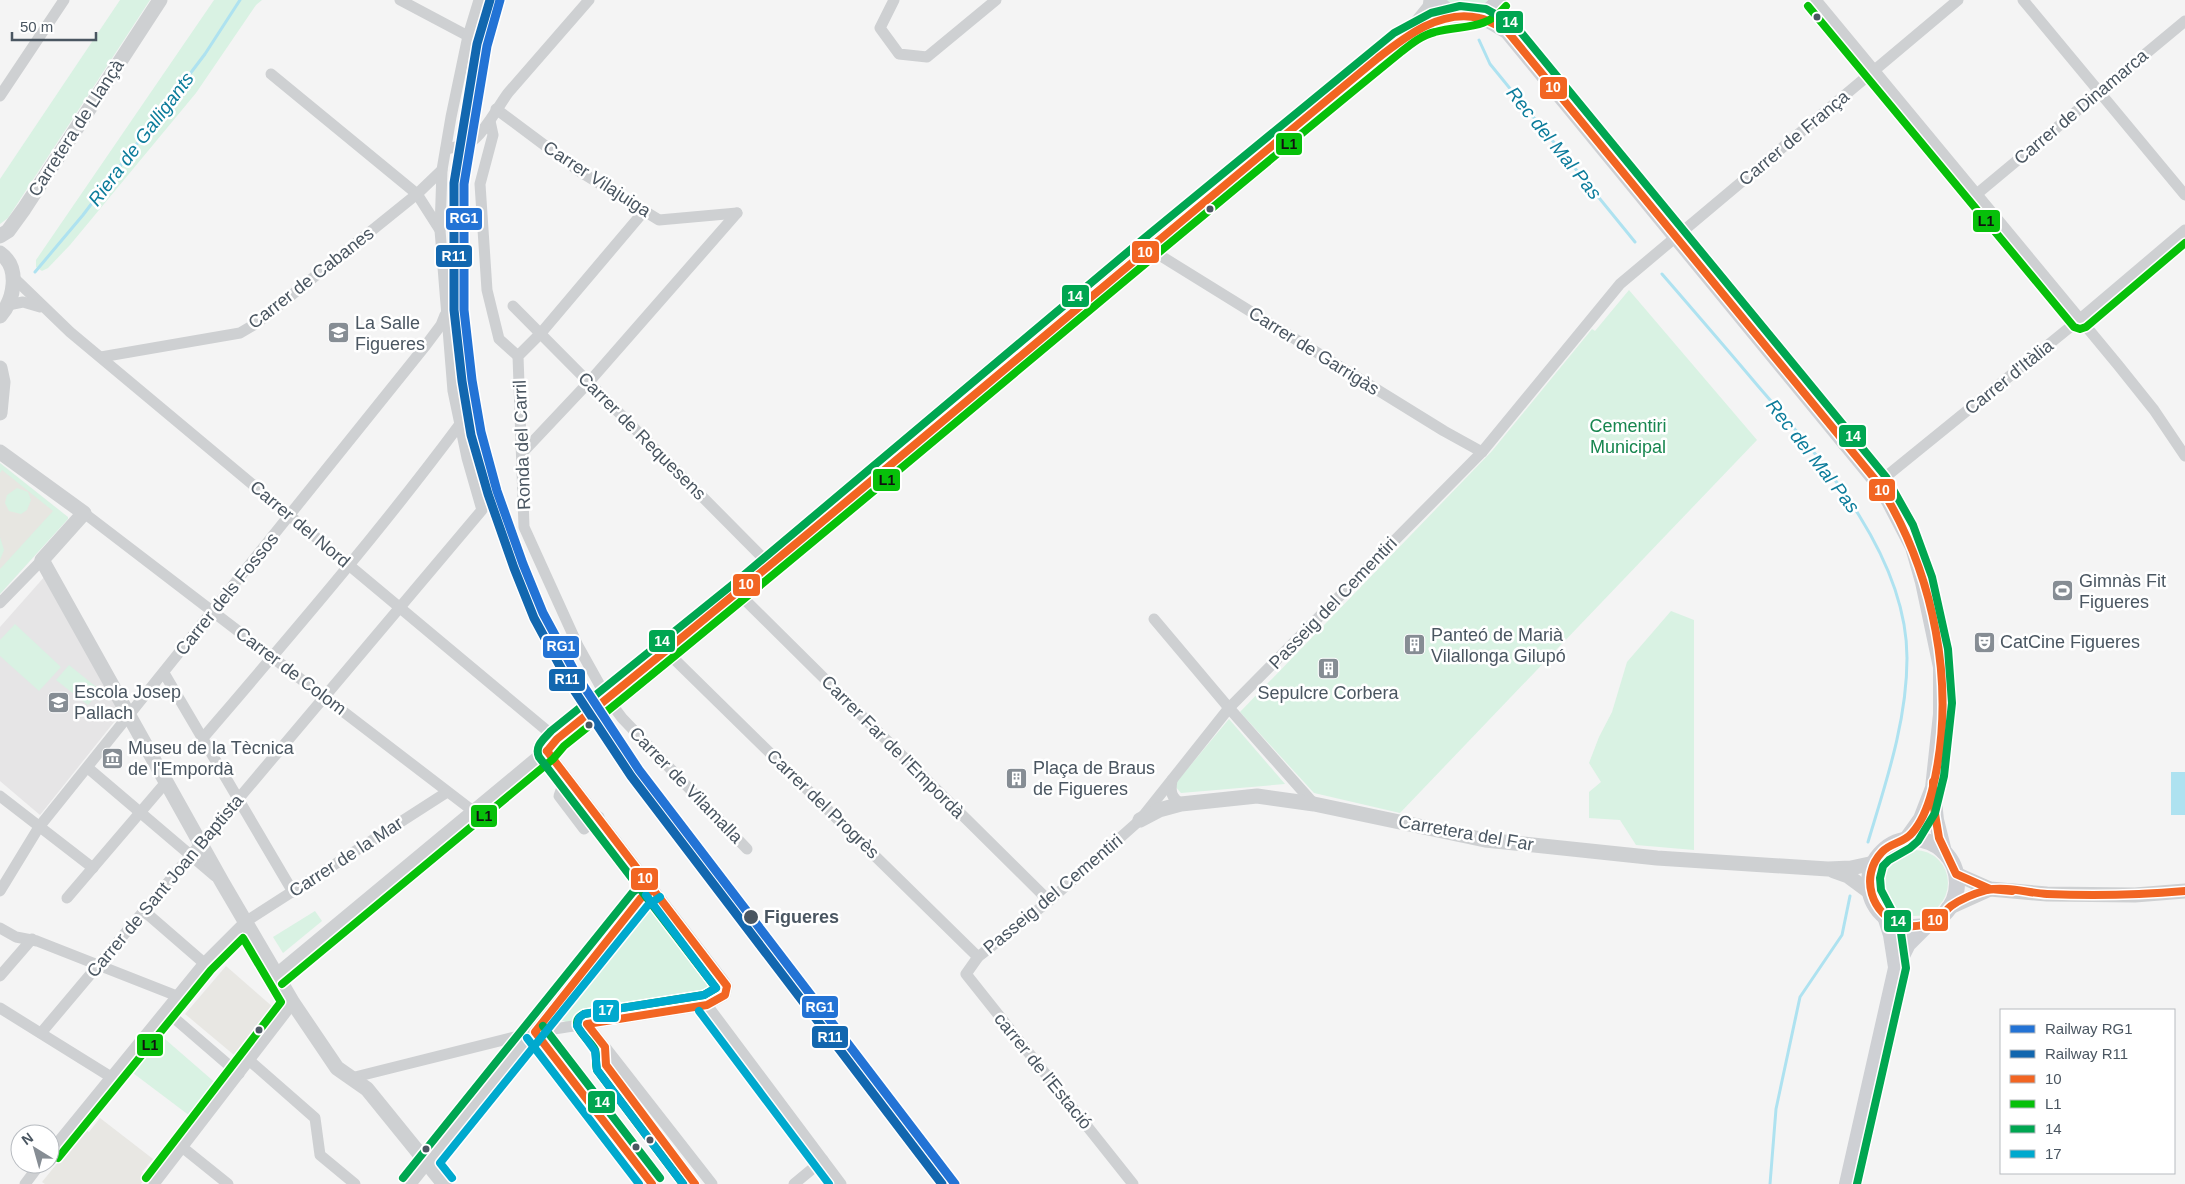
<svg xmlns="http://www.w3.org/2000/svg" width="2185" height="1184" font-family="Arial,sans-serif">
	<rect width="100%" height="100%" fill="#f4f4f4"/>
	<g fill="#e8e7e3">
		<polygon points="226,966 274,1008 234,1055 185,1014"/>
		<polygon points="100,1118 153,1159 142,1172 147,1176 141,1184 45,1184 42,1182 85,1129 89,1132"/>
	</g>
	<polygon fill="#e6e5e6" points="46,575 122,712 40,815 0,781 0,627"/>
	<g fill="#d9f2e3">
		<polygon points="120,0 150,0 8,218 0,224 0,179"/>
		<polygon points="214,0 262,0 256,5 196,93 70,245 48,268 42,271 36,267 36,260"/>
		<path d="M1446 0H1488C1474 13 1459 11 1446 0Z"/>
		<polygon points="1629,290 1757,440 1400,813 1314,793 1240,712 1492,451 1592,329 1595,331"/>
		<polygon points="0,463 68,517 68,519 0,594"/>
		<polygon points="1671,611 1694,620 1694,850 1636,845 1620,820 1589,818 1589,792 1601,782 1589,763 1599,737 1612,712 1627,662"/>
		<polygon points="15,624 61,667 39,691 0,656 0,640"/>
		<polygon points="69,665 100,690 88,705 56,680"/>
		<polygon points="1229,719 1285,784 1181,793 1174,785"/>
		<circle cx="1915" cy="883" r="33"/>
		<polygon points="650,906 659,913 709,979 711,991 701,997 568,1023 561,1020 564,1011 636,914"/>
		<polygon points="315,911 322,921 283,953 273,937"/>
		<polygon points="158,1033 219,1086 194,1119 129,1070"/>
	</g>
	<path fill="#e7e6e1" fill-rule="evenodd" d="M2 470 53 511 0 569V560L4 550 0 537V473ZM17 488 28 492 31 500 27 510 21 514 9 511 5 503 7 495Z"/>
	<rect fill="#aee2f0" x="2171" y="772" width="14" height="43"/>
	<g fill="none" stroke-linecap="round" stroke-linejoin="round">
		<g stroke="#aee2f0" stroke-width="3">
			<polyline points="1479,40 1490,64 1635,242"/>
			<polyline points="35,272 83,215 205,54 240,0"/>
			<path d="M1662 274C1694 311 1726 348 1758 386 1821 459 1907 555 1907 658 1907 721 1886 782 1868 842"/>
			<polyline points="1770,1184 1776,1109 1800,997 1842,935 1850,896"/>
		</g>
		<g stroke="#ced0d2" stroke-width="11">
			<polyline points="400,0 468,36"/>
			<polyline points="894,0 880,28 899,54 927,57 996,0"/>
			<polyline points="1816,0 2118,365 2154,410 2185,456"/>
			<polyline points="2023,0 2185,195"/>
			<polyline points="271,74 417,194 440,230"/>
			<polyline points="0,96 64,0"/>
			<polyline points="496,109 579,171 659,220 737,213"/>
			<polyline points="490,121 493,135 480,184 487,290 499,339 518,356"/>
			<path d="M446 149C454 147 463 146 469 143 482 137 499 105 508 93L589 0"/>
			<polyline points="1978,193 2185,21"/>
			<polyline points="645,210 541,333 518,356 524,527 578,646 607,698 622,718 747,849"/>
			<polyline points="1148,248 1444,431 1482,452"/>
			<polyline points="13,277 70,332 557,739"/>
			<polyline points="8,305 23,302 40,307"/>
			<polyline points="513,306 771,566"/>
			<polyline points="101,357 240,333 257,323 417,194 442,170"/>
			<polyline points="523,452 589,382 737,213"/>
			<polyline points="1878,483 2080,319 2185,230"/>
			<polyline points="84,513 473,811"/>
			<polyline points="738,593 1049,901"/>
			<polyline points="0,603 42,560"/>
			<polyline points="1154,619 1229,708 1314,804"/>
			<polyline points="667,652 978,957"/>
			<polyline points="164,673 293,892"/>
			<path d="M203 738C291 635 379 533 460 424"/>
			<polyline points="88,768 215,876"/>
			<polyline points="566,776 559,796 584,829 599,817"/>
			<path d="M1172 780C1170 792 1171 797 1181 804"/>
			<polyline points="0,796 93,868"/>
			<polyline points="0,891 39,827 426,345 441,325 445,315"/>
			<polyline points="67,898 167,781"/>
			<polyline points="144,911 204,963"/>
			<polyline points="0,928 16,937 37,941 177,996"/>
			<polyline points="0,976 32,939"/>
			<polyline points="707,1005 841,1184"/>
			<polyline points="0,1008 111,1077"/>
			<polyline points="166,1011 239,1074"/>
			<polyline points="587,1024 712,1184"/>
			<polyline points="535,1032 652,1184"/>
			<polyline points="41,1033 482,510 467,458 453,391 440,230 442,170 451,117 468,36 479,0"/>
			<polyline points="250,1061 315,1118 320,1155 355,1184"/>
			<polyline points="351,1078 535,1032 707,1005 725,995 727,986 723,980 547,751"/>
			<polyline points="182,1147 228,1184"/>
			<polyline points="50,1152 204,963 245,922 447,792"/>
			<polyline points="25,1184 40,1164"/>
			<polyline points="154,1184 293,1003"/>
			<polyline points="411,1184 641,898 654,889"/>
			<polyline points="794,1184 823,1160"/>
			<polyline points="1133,1184 966,974 978,957 1049,901 1140,820 1229,708 1482,452 1620,284 1958,0"/>
		</g>
		<g stroke="#ced0d2" stroke-width="15">
			<polyline points="1413,28 1430,7 1431,0"/>
			<polyline points="0,236 8,231 24,209 160,0"/>
			<path d="M0 253C21 268 14 300 0 316"/>
			<polyline points="0,368 3,382 0,413"/>
			<polyline points="0,452 84,513 42,560 222,882 293,1003 337,1068 367,1089 444,1184"/>
			<polyline points="1140,820 1159,810 1181,804 1257,796 1314,804 1485,840 1657,858 1828,869 1851,868 1874,863"/>
			<polyline points="1834,871 1848,876 1871,893"/>
			<polyline points="1956,874 1990,889 2047,894 2135,895 2185,891"/>
			<polyline points="1948,908 1990,889"/>
			<polyline points="276,976 547,751 557,739 738,593 1148,248 1378,58 1407,35 1427,23 1459,17"/>
		</g>
		<g stroke="#ced0d4" stroke-width="16">
			<path d="M1437 0C1451 22 1484 23 1498 0"/>
			<polyline points="1475,17 1490,21 1507,31 1878,483 1889,501 1913,547 1923,582 1941,667 1941,714 1933,788 1921,819 1906,840"/>
			<polyline points="1933,793 1936,820 1944,852"/>
			<circle cx="1913" cy="883" r="44"/>
			<polyline points="1885,916 1891,935 1896,967"/>
			<polyline points="1847,1184 1896,968 1908,944 1929,923"/>
		</g>
		<defs>
			<g id="bus-1">
				<path d="M547 751 557 739C834 516 1104 284 1378 58 1406 36 1441 9 1479 18 1489 20 1498 26 1507 31L1878 483C1934 572 1958 687 1932 791 1928 806 1922 822 1912 833 1904 843 1890 843 1882 852 1859 876 1871 916 1903 925 1915 928 1930 925 1940 917 1944 914 1947 909 1951 906 1961 899 1976 893 1987 890 2006 886 2028 893 2047 894 2093 896 2139 895 2185 891"/>
				<polyline points="547,751 727,986 725,995 707,1005 587,1024 605,1047 606,1065 695,1184"/>
				<polyline points="1933,782 1934,808 1939,838 1956,874 1990,889 2012,891"/>
				<polyline points="652,1184 535,1032 641,898 654,889"/>
			</g>
			<g id="bus-2">
				<polyline points="1808,6 2074,327 2080,329 2086,327 2185,243"/>
				<path d="M282 984 553 759 564 746C846 519 1120 281 1401 52 1411 44 1422 35 1435 32 1463 24 1484 32 1506 6"/>
				<polyline points="58,1158 211,970 243,938 281,1002 146,1178"/>
			</g>
			<g id="bus-3">
				<polyline points="543,1026 660,1178"/>
				<polyline points="403,1178 633,892 648,881"/>
				<path d="M683 1184 597 1070C595 1064 597 1056 595 1050 590 1039 565 1024 584 1014L704 995 716 988 539 757C534 746 544 739 551 731L732 585 1142 240 1394 33 1431 13 1460 6 1486 9 1515 25 1886 477 1913 525 1932 577 1948 649 1952 703 1944 776 1935 813 1918 841 1910 848 1889 860 1883 866 1880 878 1881 890 1900 926 1906 968 1857 1184"/>
			</g>
			<g id="bus-4">
				<polyline points="646,895 716,988 704,995 584,1014 579,1018 577,1026 595,1051 597,1070 683,1184"/>
				<polyline points="699,1011 829,1184"/>
				<polyline points="527,1038 639,1184"/>
				<polyline points="452,1178 440,1163 648,905 660,897"/>
			</g>
		</defs>
		<use href="#bus-1" stroke="#fff" stroke-width="11"/>
		<use href="#bus-2" stroke="#fff" stroke-width="11"/>
		<use href="#bus-3" stroke="#fff" stroke-width="11"/>
		<use href="#bus-4" stroke="#fff" stroke-width="11"/>
		<use href="#bus-1" stroke="#f26522" stroke-width="8"/>
		<use href="#bus-2" stroke="#07c00a" stroke-width="8"/>
		<use href="#bus-3" stroke="#00a651" stroke-width="8"/>
		<use href="#bus-4" stroke="#00a9ce" stroke-width="8"/>
		<defs>
			<polyline id="rail-1" points="500,0 487,46 464,184 464,310 472,380 481,432 497,491 523,564 543,613 577,676 639,770 955,1184"/>
			<polyline id="rail-2" points="490,0 477,44 454,183 454,310 462,381 471,435 488,494 514,568 534,618 568,681 631,776 942,1184"/>
		</defs>
		<use href="#rail-1" stroke="#fff" stroke-width="12"/>
		<use href="#rail-2" stroke="#fff" stroke-width="12"/>
		<use href="#rail-1" stroke="#2373d5" stroke-width="9"/>
		<use href="#rail-2" stroke="#1267af" stroke-width="9"/>
	</g>
	<defs>
		<symbol id="school-square" viewBox="-11 -11 22 22"><rect x="-9" y="-9" width="18" height="18" rx="4" fill="#868d94" stroke="#fff"/><path d="M0-5L7-2L0 1L-7-2ZM-4 1L0 2.5L4 1V4Q0 6-4 4Z" fill="#fff"/></symbol>
		<symbol id="stadium-square" viewBox="-11 -11 22 22"><rect x="-9" y="-9" width="18" height="18" rx="4" fill="#868d94" stroke="#fff"/><path d="M0-5a6.5 5 0 1 0 0 10a6.5 5 0 1 0 0-10ZM-3.5-1.8h7v3.6h-7Z" fill="#fff"/></symbol>
		<symbol id="theatre-square" viewBox="-11 -11 22 22"><rect x="-9" y="-9" width="18" height="18" rx="4" fill="#868d94" stroke="#fff"/><path d="M-5-5.5Q0-4 5-5.5V0Q5 5 0 6Q-5 5-5 0ZM-3.3-2.5H-1v1.5H-3.3ZM1-2.5H3.3v1.5H1ZM-2.8 1Q0 5.5 2.8 1Z" fill="#fff"/></symbol>
		<symbol id="building-square" viewBox="-11 -11 22 22"><rect x="-9" y="-9" width="18" height="18" rx="4" fill="#868d94" stroke="#fff"/><path d="M-4-6H4V6H1V3H-1V6H-4ZM-2.5-4.3h1.7v1.8h-1.7ZM.8-4.3h1.7v1.8H.8ZM-2.5-1h1.7V.8h-1.7ZM.8-1h1.7V.8H.8Z" fill="#fff"/></symbol>
		<symbol id="museum-square" viewBox="-11 -11 22 22"><rect x="-9" y="-9" width="18" height="18" rx="4" fill="#868d94" stroke="#fff"/><path d="M0-6L6-3V-2H-6V-3ZM-5-1h2V3h-2ZM-1-1h2V3h-2ZM3-1h2V3H3ZM-6 4H6V6H-6Z" fill="#fff"/></symbol>
	</defs>
	<g fill-rule="evenodd">
		<use href="#school-square" x="326" y="320" width="25" height="25"/>
		<use href="#stadium-square" x="2050" y="578" width="25" height="25"/>
		<use href="#theatre-square" x="1972" y="630" width="25" height="25"/>
		<use href="#building-square" x="1402" y="632" width="25" height="25"/>
		<use href="#building-square" x="1316" y="656" width="25" height="25"/>
		<use href="#school-square" x="46" y="690" width="25" height="25"/>
		<use href="#museum-square" x="100" y="746" width="25" height="25"/>
		<use href="#building-square" x="1004" y="766" width="25" height="25"/>
	</g>
	<g fill="#4a5661" stroke="#fff" stroke-width="2">
		<circle cx="1817" cy="17" r="4.5"/>
		<circle cx="1210" cy="209" r="4.5"/>
		<circle cx="589" cy="725" r="4.5"/>
		<circle cx="751" cy="917" r="8"/>
		<circle cx="259" cy="1030" r="4.5"/>
		<circle cx="650" cy="1140" r="4.5"/>
		<circle cx="636" cy="1147" r="4.5"/>
		<circle cx="426" cy="1149" r="4.5"/>
	</g>
	<g text-anchor="middle" dominant-baseline="central" stroke-width="5" stroke-linejoin="round" paint-order="stroke">
		<g font-size="18" fill="#4a5661" stroke="#fff">
			<text transform="translate(2081 107) rotate(-40)">Carrer de Dinamarca</text>
			<text transform="translate(76 128) rotate(-57)">Carretera de Llançà</text>
			<text transform="translate(1794 138) rotate(-40)">Carrer de França</text>
			<text transform="translate(597 179) rotate(33)">Carrer Vilajuiga</text>
			<text transform="translate(311 278) rotate(-38)">Carrer de Cabanes</text>
			<text transform="translate(1314 351) rotate(32)">Carrer de Garrigàs</text>
			<text transform="translate(2009 377) rotate(-39)">Carrer d'Itàlia</text>
			<text transform="translate(642 436) rotate(45)">Carrer de Requesens</text>
			<text transform="translate(522 445) rotate(-92)">Ronda del Carril</text>
			<text transform="translate(300 524) rotate(40)">Carrer del Nord</text>
			<text transform="translate(227 594) rotate(-51)">Carrer dels Fossos</text>
			<text transform="translate(1333 603) rotate(-46)">Passeig del Cementiri</text>
			<text transform="translate(291 671) rotate(37)">Carrer de Colom</text>
			<text transform="translate(893 747) rotate(45)">Carrer Far de l'Empordà</text>
			<text transform="translate(686 785) rotate(46)">Carrer de Vilamalla</text>
			<text transform="translate(823 804) rotate(44)">Carrer del Progrès</text>
			<text transform="translate(1466 833) rotate(10)">Carretera del Far</text>
			<text transform="translate(346 857) rotate(-33)">Carrer de la Mar</text>
			<text transform="translate(165 886) rotate(-50)">Carrer de Sant Joan Baptista</text>
			<text transform="translate(1053 894) rotate(-40)">Passeig del Cementiri</text>
			<text transform="translate(1043 1071) rotate(51)">carrer de l'Estació</text>
		</g>
		<g font-size="18" fill="#4a5661" stroke="#fff" text-anchor="start">
			<text x="355" y="323">La Salle<tspan x="355" dy="21">Figueres</tspan></text>
			<text x="2079" y="581">Gimnàs Fit<tspan x="2079" dy="21">Figueres</tspan></text>
			<text x="1431" y="635">Panteó de Marià<tspan x="1431" dy="21">Vilallonga Gilupó</tspan></text>
			<text x="2000" y="642">CatCine Figueres</text>
			<text x="74" y="692">Escola Josep<tspan x="74" dy="21">Pallach</tspan></text>
			<text x="1328" y="693" text-anchor="middle">Sepulcre Corbera</text>
			<text x="128" y="748">Museu de la Tècnica<tspan x="128" dy="21">de l'Empordà</tspan></text>
			<text x="1033" y="768">Plaça de Braus<tspan x="1033" dy="21">de Figueres</tspan></text>
		</g>
		<g font-size="18" fill="#17864f" stroke="#fff">
			<text x="1628" y="426">Cementiri<tspan x="1628" dy="21">Municipal</tspan></text>
		</g>
		<g font-size="18" font-weight="bold" fill="#4a5661" stroke="#fff" text-anchor="start">
			<text x="764" y="917">Figueres</text>
		</g>
		<g font-size="19" font-style="italic" fill="#0c7c9b" stroke="#fff">
			<text transform="translate(141 139) rotate(-53)">Riera de Galligants</text>
			<text transform="translate(1554 143) rotate(51)">Rec del Mal Pas</text>
			<text transform="translate(1813 456) rotate(52)">Rec del Mal Pas</text>
		</g>
	</g>
	<g stroke="#fff" stroke-width="2">
		<rect x="1495" y="10" width="29" height="24" rx="5" fill="#00a651"/>
		<rect x="1539" y="76" width="29" height="24" rx="5" fill="#f26522"/>
		<rect x="1275" y="132" width="28" height="24" rx="5" fill="#07c00a"/>
		<rect x="445" y="207" width="38" height="24" rx="5" fill="#2373d5"/>
		<rect x="1972" y="209" width="29" height="24" rx="5" fill="#07c00a"/>
		<rect x="1131" y="240" width="29" height="24" rx="5" fill="#f26522"/>
		<rect x="435" y="244" width="38" height="24" rx="5" fill="#1267af"/>
		<rect x="1061" y="284" width="29" height="24" rx="5" fill="#00a651"/>
		<rect x="1838" y="424" width="29" height="24" rx="5" fill="#00a651"/>
		<rect x="872" y="468" width="29" height="24" rx="5" fill="#07c00a"/>
		<rect x="1868" y="478" width="28" height="24" rx="5" fill="#f26522"/>
		<rect x="732" y="573" width="29" height="24" rx="5" fill="#f26522"/>
		<rect x="648" y="629" width="28" height="24" rx="5" fill="#00a651"/>
		<rect x="542" y="635" width="38" height="24" rx="5" fill="#2373d5"/>
		<rect x="548" y="668" width="38" height="24" rx="5" fill="#1267af"/>
		<rect x="470" y="804" width="28" height="24" rx="5" fill="#07c00a"/>
		<rect x="630" y="867" width="29" height="24" rx="5" fill="#f26522"/>
		<rect x="1921" y="908" width="28" height="24" rx="5" fill="#f26522"/>
		<rect x="1883" y="909" width="29" height="24" rx="5" fill="#00a651"/>
		<rect x="801" y="995" width="38" height="24" rx="5" fill="#2373d5"/>
		<rect x="592" y="999" width="28" height="24" rx="5" fill="#00a9ce"/>
		<rect x="811" y="1025" width="38" height="24" rx="5" fill="#1267af"/>
		<rect x="136" y="1033" width="28" height="24" rx="5" fill="#07c00a"/>
		<rect x="587" y="1090" width="29" height="24" rx="5" fill="#00a651"/>
	</g>
	<g font-size="14" text-anchor="middle" font-weight="bold" fill="#fff">
		<text x="1510" y="27">14</text>
		<text x="1553" y="92">10</text>
		<text x="464" y="223">RG1</text>
		<text x="1145" y="257">10</text>
		<text x="454" y="261">R11</text>
		<text x="1075" y="301">14</text>
		<text x="1853" y="441">14</text>
		<text x="1882" y="495">10</text>
		<text x="746" y="589">10</text>
		<text x="662" y="646">14</text>
		<text x="561" y="651">RG1</text>
		<text x="567" y="684">R11</text>
		<text x="645" y="883">10</text>
		<text x="1935" y="925">10</text>
		<text x="1898" y="926">14</text>
		<text x="820" y="1012">RG1</text>
		<text x="606" y="1015">17</text>
		<text x="830" y="1042">R11</text>
		<text x="602" y="1107">14</text>
	</g>
	<g font-size="14" text-anchor="middle" font-weight="bold" fill="#111">
		<text x="1289" y="149">L1</text>
		<text x="1986" y="226">L1</text>
		<text x="887" y="485">L1</text>
		<text x="484" y="821">L1</text>
		<text x="150" y="1050">L1</text>
	</g>
	<rect x="2000" y="1009" width="175" height="165" fill="#ffffff" stroke="#b7bbc0"/>
	<rect x="2010" y="1025" width="25" height="8" fill="#2373d5" stroke="#b7bbc0"/>
	<text x="2045" y="1034" font-size="15" fill="#4a5661">Railway RG1</text>
	<rect x="2010" y="1050" width="25" height="8" fill="#1267af" stroke="#b7bbc0"/>
	<text x="2045" y="1059" font-size="15" fill="#4a5661">Railway R11</text>
	<rect x="2010" y="1075" width="25" height="8" fill="#f26522" stroke="#b7bbc0"/>
	<text x="2045" y="1084" font-size="15" fill="#4a5661">10</text>
	<rect x="2010" y="1100" width="25" height="8" fill="#07c00a" stroke="#b7bbc0"/>
	<text x="2045" y="1109" font-size="15" fill="#4a5661">L1</text>
	<rect x="2010" y="1125" width="25" height="8" fill="#00a651" stroke="#b7bbc0"/>
	<text x="2045" y="1134" font-size="15" fill="#4a5661">14</text>
	<rect x="2010" y="1150" width="25" height="8" fill="#00a9ce" stroke="#b7bbc0"/>
	<text x="2045" y="1159" font-size="15" fill="#4a5661">17</text>
	<g transform="translate(35 1149) rotate(323)"><circle r="24" fill="#ffffff" stroke="#b7bbc0"/>
	<path d="M0-4L9 19L0 12L-9 19Z" fill="#868d94"/>
	<text y="-8" font-size="14" font-weight="bold" text-anchor="middle" fill="#4a5661">N</text>
	</g>
	<path d="M12 32v8h84v-8" fill="none" stroke="#4a5661" stroke-width="2.5"/>
	<text x="20" y="32" font-size="15" fill="#4a5661" stroke="#ffffff" stroke-width="4" paint-order="stroke">50 m</text>
</svg>
